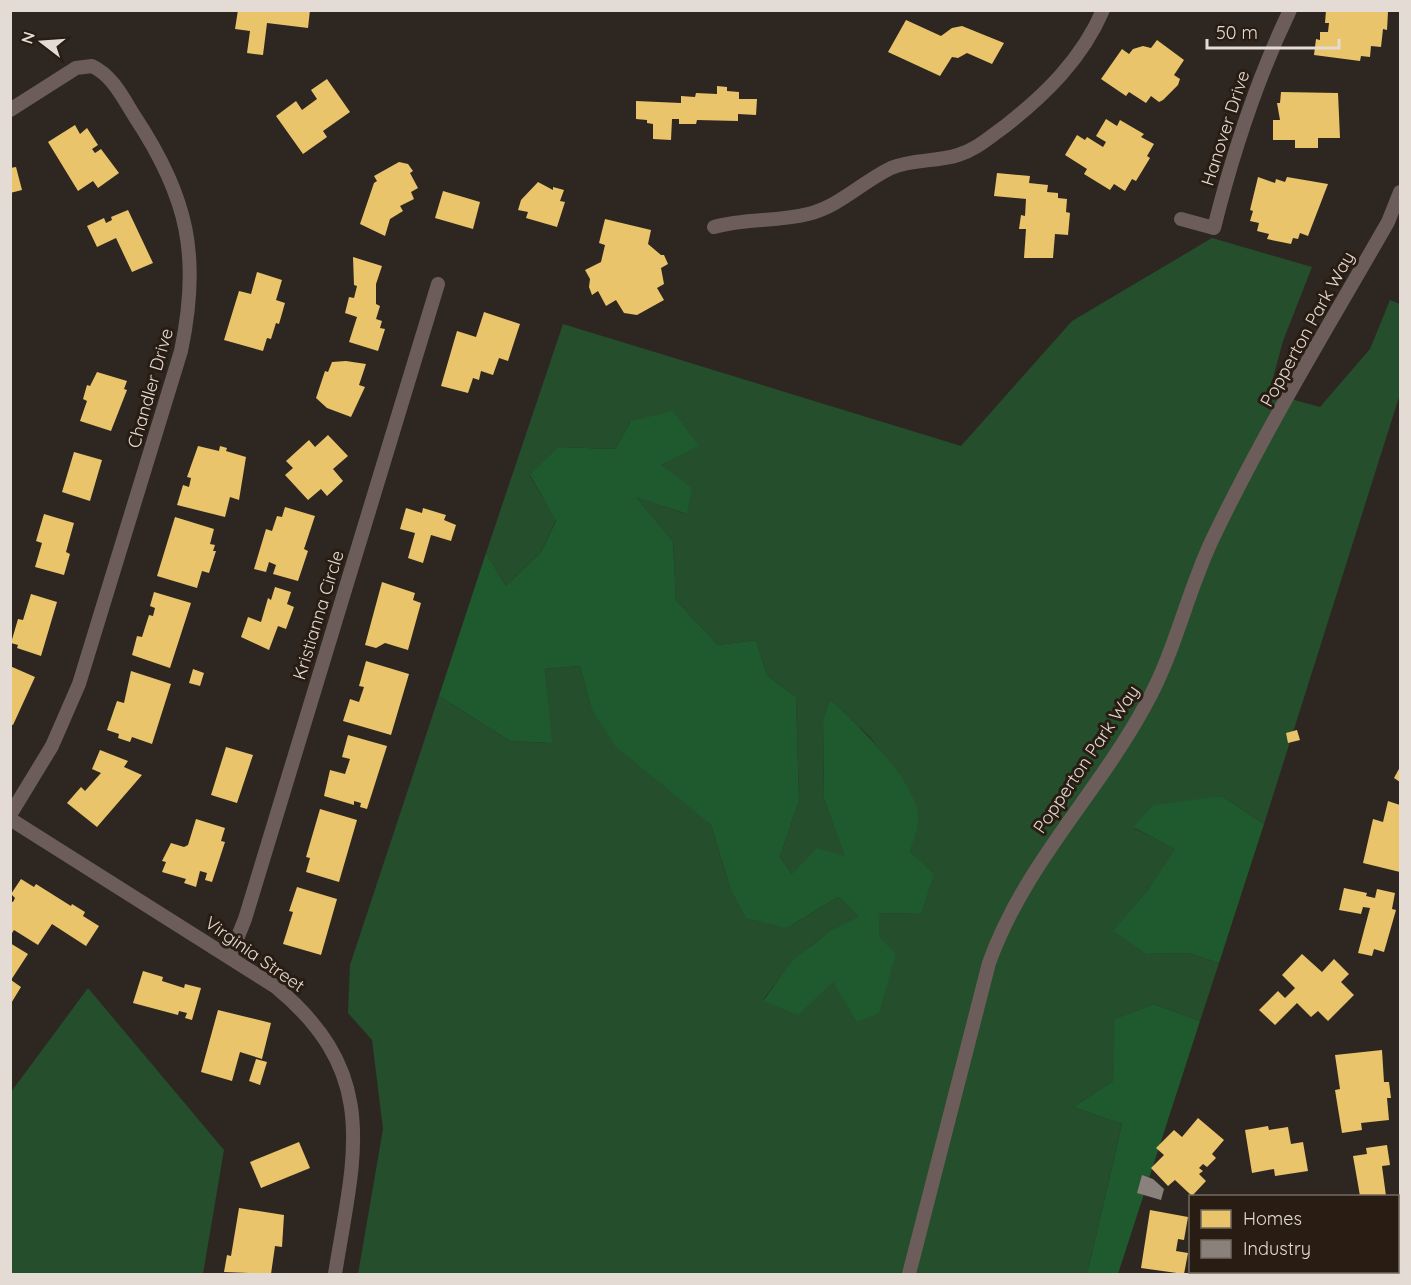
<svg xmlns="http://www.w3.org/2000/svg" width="1411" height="1285" font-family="Quicksand,sans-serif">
	<rect width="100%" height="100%" fill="#2e2721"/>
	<g fill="#244e2c">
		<path d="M1212 238 1312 267 1283 341 1269 393 1320 407 1370 349 1390 300 1400 304V394L1264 824 1222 796 1134 828 1176 849 1147 891 1114 931 1146 954 1188 953 1219 963 1200 1021 1154 1004 1116 1019 1113 1081 1073 1107 1122 1124 1087 1274H358L383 1129 372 1040 348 1013 350 965 439 696 510 741 551 743 545 669 580 666 591 708 667 787 711 825 730 888 787 928 838 897 860 916C811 939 795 958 763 1000L879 937V913L921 914 910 852 918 816 905 784 870 737 830 699 823 719 824 799 846 857 792 874 780 857 799 801 796 697 767 675 756 640 718 645 676 600 673 541 635 496 686 514 661 465 698 446 631 421 615 449 558 447 530 476 556 520 541 552 506 586 486 553 563 324 961 446 1072 321Z"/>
		<polygon points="88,988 224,1150 203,1274 11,1274 11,1092"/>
	</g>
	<g fill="#1f592e">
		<path d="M673 411 699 446 661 465 692 488 687 514 636 497 673 541 676 600 718 645 756 640 767 675 796 697 799 801 780 857 792 874 817 848 845 856 824 799 823 719 830 699C855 722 916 780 918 816 919 827 913 842 910 852L934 874 921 914 879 913V937L896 954 879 1013 857 1022 833 982 798 1015 763 1001 793 960 830 931 859 916 838 897 787 928 746 918 730 888 711 825 615 746 591 708 580 666 545 669 552 743 510 741 439 696 486 553 506 586 541 552 556 521 530 475 558 447 615 449 631 421Z"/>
		<polygon points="1222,796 1264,824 1219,963 1188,953 1146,954 1113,931 1147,891 1175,849 1133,827 1153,805"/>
		<polygon points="1154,1004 1200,1021 1118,1274 1087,1274 1122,1124 1073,1107 1113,1081 1115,1019"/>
	</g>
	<g fill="#e9c46a">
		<polygon points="238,10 310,10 308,28 267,23 263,55 247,53 250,31 235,29"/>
		<polygon points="1326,10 1388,12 1387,30 1383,29 1381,47 1371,46 1370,57 1361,56 1360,61 1314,55 1316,39 1320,40 1320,32 1328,32 1329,23 1325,23"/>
		<polygon points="906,20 941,36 952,28 962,26 1004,43 992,64 967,53 958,58 952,57 940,76 888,52"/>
		<polygon points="1157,40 1184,60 1174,75 1180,79 1178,85 1163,100 1159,102 1151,96 1146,103 1129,92 1126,96 1101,79 1122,49 1129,54 1133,49 1143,46 1151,48"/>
		<polygon points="327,79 350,112 323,131 327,137 303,154 276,116 296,101 302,110 317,99 311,90"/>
		<polygon points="717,86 727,87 727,91 739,92 739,99 757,99 756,115 738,114 738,121 697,120 696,124 679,124 679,119 672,119 671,140 653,139 653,124 647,123 647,120 636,119 636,101 681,103 681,96 695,97 696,93 717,94"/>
		<polygon points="1281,92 1338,93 1340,138 1318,138 1318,148 1295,148 1295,140 1273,140 1273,120 1280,120 1277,103 1280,103"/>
		<polygon points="1106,119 1117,126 1120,120 1144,134 1141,137 1154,144 1147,156 1150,158 1136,181 1132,179 1125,191 1114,184 1110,190 1084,174 1087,169 1065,155 1077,135 1085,140 1087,137 1103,147 1106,142 1096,136"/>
		<polygon points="75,125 80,134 87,128 98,145 92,149 95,153 101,149 119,173 98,188 93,181 78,191 48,142"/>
		<polygon points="399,162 408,164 413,171 410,173 418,188 411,192 414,199 400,206 403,211 390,219 385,236 360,224 374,183 377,181 374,176"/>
		<polygon points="16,167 22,190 10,193 10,168"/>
		<polygon points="997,173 1030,176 1029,183 1048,185 1047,192 1058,193 1058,198 1067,199 1066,212 1070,213 1068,235 1055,234 1053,258 1024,258 1026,229 1019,229 1021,215 1025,216 1026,199 994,196"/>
		<polygon points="1258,177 1275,183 1276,179 1285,182 1287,177 1328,184 1308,236 1300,233 1298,239 1293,238 1291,244 1267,239 1269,234 1257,231 1259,223 1250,221 1253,211 1250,210"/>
		<polygon points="538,182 553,190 553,187 564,190 560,201 565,202 557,227 526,218 528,212 518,210 521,200"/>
		<polygon points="443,191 480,202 473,229 435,218"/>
		<polygon points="128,210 153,263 132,272 116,238 97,247 87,226 104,218 106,223 112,220 111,217"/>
		<polygon points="605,219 651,230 648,244 661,255 664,255 668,264 661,268 664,284 657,288 664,300 637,315 624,313 616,300 606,306 598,291 592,295 589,287 590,279 585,270 601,262 605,245 599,243"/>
		<polygon points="353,257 382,266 376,284 376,304 380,306 376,319 382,321 380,328 385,329 378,351 349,342 357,317 345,313 349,297 354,298 357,286 354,285"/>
		<polygon points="257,272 282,280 276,300 285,303 279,324 276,323 271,339 267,338 263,351 224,340 239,291 251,294"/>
		<polygon points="484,312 520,324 508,361 499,358 493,375 481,371 479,380 473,378 468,393 441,386 457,331 476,337"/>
		<polygon points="346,361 366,364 359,385 365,387 351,417 327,408 316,398 325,371 328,372 332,362"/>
		<polygon points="97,372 127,381 124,389 127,390 111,431 80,421 87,401 83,399 87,385 90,386"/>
		<polygon points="328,435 348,456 333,469 343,481 327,496 321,489 308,500 285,475 293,468 286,461 309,440 315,447"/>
		<polygon points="198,446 219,451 220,446 227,448 226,451 246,457 239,500 230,497 225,517 177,505 183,485 189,487 191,478 187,477"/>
		<polygon points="74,452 102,460 90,501 62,492"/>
		<polygon points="285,507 315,516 304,549 308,551 298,581 273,574 276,565 269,562 266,572 254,569 266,529 272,531 277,516 282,517"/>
		<polygon points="406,508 422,513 423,508 446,515 444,520 456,525 451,541 431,535 423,563 408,558 415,533 400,529"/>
		<polygon points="44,514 74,523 66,552 70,554 64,575 35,567 42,543 36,541"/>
		<polygon points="175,517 214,529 210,544 215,545 213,551 216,551 209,573 202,571 197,588 157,576"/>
		<polygon points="382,582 415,593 413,600 421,603 408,650 385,643 376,648 365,645"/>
		<polygon points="275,587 291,592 287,604 294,607 286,629 278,626 269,650 241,637 248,617 261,622 268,598 271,600"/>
		<polygon points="154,592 191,603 170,668 132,655 137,636 142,637 149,615 153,616 155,608 150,606"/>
		<polygon points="31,594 57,602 41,656 17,648 18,645 11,643 18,619 23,620"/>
		<polygon points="366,661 409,674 391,735 343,721 350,699 359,702 364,687 359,686"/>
		<polygon points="10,666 35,677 13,725 10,724"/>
		<polygon points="193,669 204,673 200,686 189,683"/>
		<polygon points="131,671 171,684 152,744 132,737 130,742 118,738 119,734 107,730 117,701 124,703"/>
		<polygon points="1297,730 1300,740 1288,743 1286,733"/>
		<polygon points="348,735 387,746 367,809 360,807 361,803 354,801 354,805 324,796 330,770 345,774 350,759 342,757"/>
		<polygon points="226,747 253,755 237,803 211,795"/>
		<polygon points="100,750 128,761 124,767 142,775 97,827 67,803 81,787 85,791 101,773 92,769"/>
		<polygon points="1400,767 1400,782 1394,778"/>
		<polygon points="1388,801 1400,805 1400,872 1363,863 1373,819 1383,822"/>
		<polygon points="320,809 357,820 339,882 306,872 310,858 306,857"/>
		<polygon points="196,819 225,828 221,841 225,842 212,882 205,880 207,873 200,871 196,887 184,883 186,879 162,872 166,862 162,861 171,843 184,847 188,845"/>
		<polygon points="21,879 34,887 36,884 71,906 72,904 85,912 83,916 99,926 86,946 52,924 38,945 14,930 10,936 10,901 13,902 15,898 11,894"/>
		<polygon points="297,887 337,899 321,955 283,944 293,912 289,911"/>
		<polygon points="1344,888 1367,893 1366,896 1375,898 1377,889 1395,893 1392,909 1396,910 1384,952 1374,949 1372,956 1358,953 1370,908 1363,907 1361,914 1339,910"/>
		<polygon points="10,943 28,954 11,980 21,987 10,1005"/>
		<polygon points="1302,954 1322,972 1334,959 1349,974 1341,982 1354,995 1328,1021 1318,1011 1311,1017 1297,1003 1275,1025 1259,1010 1278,991 1285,998 1295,988 1282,975"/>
		<polygon points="143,971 163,977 162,981 184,988 185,984 201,988 192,1020 185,1018 187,1013 179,1011 178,1015 133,1003"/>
		<polygon points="218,1010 271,1023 262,1059 240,1052 232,1081 201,1072"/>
		<polygon points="1382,1050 1384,1082 1389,1082 1391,1098 1387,1098 1389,1120 1361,1123 1362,1130 1342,1133 1335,1090 1340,1089 1335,1055"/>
		<polygon points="256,1059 267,1062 260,1085 249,1081"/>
		<polygon points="1198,1118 1224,1140 1212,1154 1216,1158 1207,1167 1203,1164 1199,1168 1203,1171 1199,1174 1206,1181 1192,1196 1175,1180 1168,1186 1151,1168 1164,1155 1156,1148 1174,1130 1182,1137"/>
		<polygon points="1268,1126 1269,1130 1288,1127 1291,1144 1303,1142 1308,1171 1275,1176 1274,1169 1252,1173 1245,1130"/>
		<polygon points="299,1142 310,1168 261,1188 250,1162"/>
		<polygon points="1387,1145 1390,1165 1382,1166 1386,1196 1360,1196 1353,1156 1367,1154 1366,1148"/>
		<polygon points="239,1208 284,1215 282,1247 275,1246 271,1274 224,1272 227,1255 231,1256"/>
		<polygon points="1150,1210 1188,1217 1184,1240 1178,1239 1176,1251 1188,1253 1184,1274 1141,1268"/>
	</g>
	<polygon fill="#8a817c" points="1142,1175 1153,1179 1164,1189 1161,1200 1137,1193"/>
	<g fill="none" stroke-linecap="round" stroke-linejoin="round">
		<g stroke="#6c5d5b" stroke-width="14">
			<path d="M10 110 76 68 92 66C113 76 123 98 135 117 188 197 201 257 181 351L79 684 52 746 10 815"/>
			<path d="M1181 219 1214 228C1233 152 1256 81 1290 10"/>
			<path d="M714 227C745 218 776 222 808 214 840 206 862 182 891 168 912 159 936 162 958 155 977 149 988 138 1004 127 1045 95 1082 59 1103 10"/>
			<path d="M10 819 276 987C382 1075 354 1155 335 1274"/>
			<polyline points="230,956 245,919 438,284"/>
			<polyline points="1398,1238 1400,1238"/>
			<path d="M909 1274 989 963C1025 863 1097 795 1146 704 1175 652 1187 593 1212 540 1264 431 1328 327 1388 222L1400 192"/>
		</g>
	</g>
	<g text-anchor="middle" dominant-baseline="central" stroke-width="6" stroke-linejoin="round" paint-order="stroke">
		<g font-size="18" fill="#e3dbd4" stroke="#291d13">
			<text transform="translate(1225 128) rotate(-72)">Hanover Drive</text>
			<text transform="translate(1307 329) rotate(-61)">Popperton Park Way</text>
			<text transform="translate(150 388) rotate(-74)">Chandler Drive</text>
			<text transform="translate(318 615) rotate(-73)">Kristianna Circle</text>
			<text transform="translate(1086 759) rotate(-56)">Popperton Park Way</text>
			<text transform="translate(255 954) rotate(35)">Virginia Street</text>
		</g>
	</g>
	<rect width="1411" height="1285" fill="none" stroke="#e3dbd4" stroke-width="24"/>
	<rect x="1189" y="1195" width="210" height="78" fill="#291d13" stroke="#736960" stroke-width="1.5"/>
	<rect x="1201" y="1210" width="30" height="18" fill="#e9c46a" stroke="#736960" stroke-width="1.5"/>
	<text x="1243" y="1225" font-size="18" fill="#e3dbd4">Homes</text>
	<rect x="1201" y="1240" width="30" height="18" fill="#8a817c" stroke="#736960" stroke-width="1.5"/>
	<text x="1243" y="1255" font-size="18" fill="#e3dbd4">Industry</text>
	<g transform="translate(42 42) rotate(287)" stroke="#291d13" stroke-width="4.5" paint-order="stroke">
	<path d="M0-4.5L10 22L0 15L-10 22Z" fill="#e3dbd4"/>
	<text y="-9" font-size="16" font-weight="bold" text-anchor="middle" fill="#e3dbd4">N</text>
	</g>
	<path d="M1207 39v9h132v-9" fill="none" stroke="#e3dbd4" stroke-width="3"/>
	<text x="1216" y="39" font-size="18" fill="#e3dbd4" stroke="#291d13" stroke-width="4.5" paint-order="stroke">50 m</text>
</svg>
